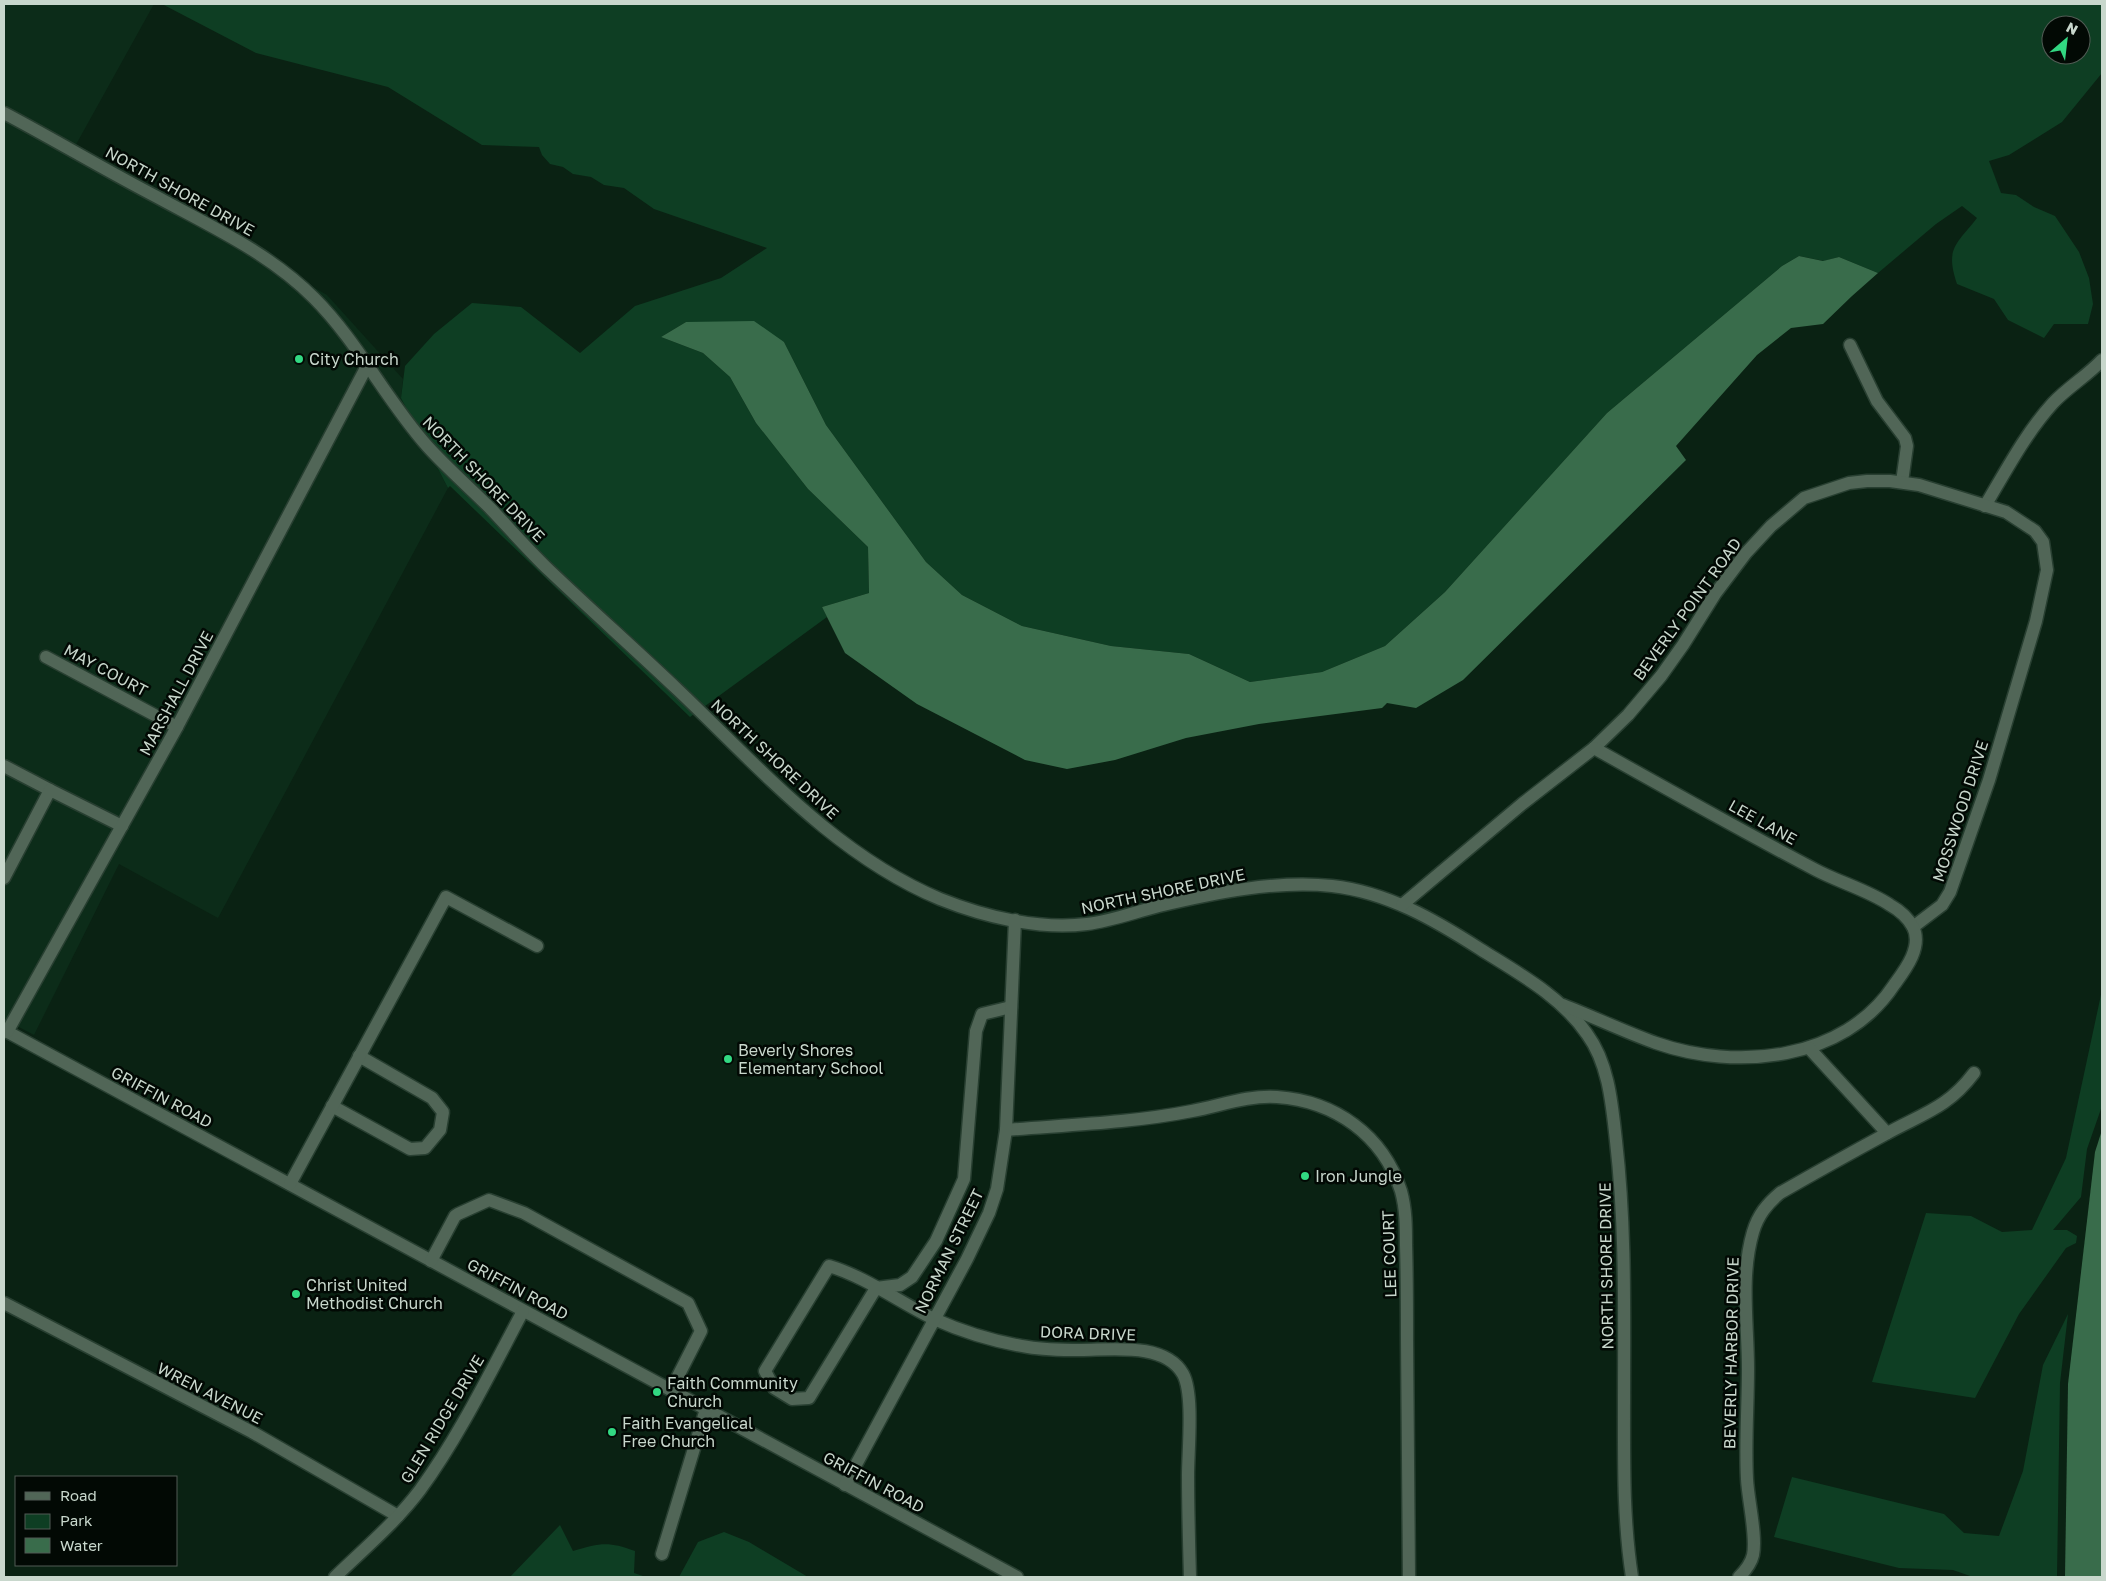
<svg xmlns="http://www.w3.org/2000/svg" width="2106" height="1581" font-family="'Golos Text',sans-serif">
	<rect width="100%" height="100%" fill="#0a2213"/>
	<polygon fill="#0c2c19" points="4,4 154,4 73,150 327,295 403,379 401,398 448,488 218,918 119,864 34,1035 4,1019"/>
	<g fill="#0e3e23" fill-rule="evenodd">
		<path d="M162 4H2102V73L2062 122 2009 155 1989 161 2001 193 2016 195 2034 207 2055 216 2079 252 2089 278 2093 304 2088 324H2054L2044 338 2008 320 1994 299 1957 284C1945 248 1956 245 1977 218L1962 206 1936 224 1878 273 1839 257 1824 261 1799 256 1782 266 1607 413 1445 592 1385 646 1322 672 1250 682 1189 654 1111 646 1022 626 962 595 926 562 826 425 784 342 686 322 661 337 703 353 730 377 756 423 808 489 868 547 869 593 822 607 827 617 690 717 450 486 448 488 401 398 405 366 434 334 472 303 521 307 580 353 635 306 721 278 767 248 654 209 624 188 604 185 591 177 573 174 563 167 550 164 542 155 539 147 482 145 388 87 256 53ZM2051 25H2081V55H2051Z"/>
		<polygon points="2102,990 2102,1106 2087,1149 2081,1197 2053,1230 2067,1230 2077,1236 2076,1243 2066,1248 2019,1314 1975,1398 1872,1382 1926,1213 1971,1216 2002,1232 2032,1230 2066,1158"/>
		<polygon points="2068,1314 2060,1383 2057,1577 1973,1577 1953,1570 1899,1568 1774,1537 1792,1477 1944,1514 1964,1533 1999,1536 2023,1471 2043,1365"/>
		<path d="M560 1525 573 1551C600 1543 608 1541 635 1551L634 1573 646 1577H510Z"/>
		<polygon points="724,1532 749,1542 808,1577 679,1577 698,1542"/>
	</g>
	<g fill="#396c4b">
		<polygon points="1799,256 1823,261 1839,257 1878,273 1852,296 1823,324 1791,328 1757,355 1676,446 1686,460 1463,680 1416,708 1387,703 1382,708 1259,724 1186,738 1115,760 1067,769 1025,760 917,704 845,653 822,607 869,593 868,547 808,489 756,423 730,377 703,353 661,337 686,322 754,321 784,342 826,425 926,562 962,595 1022,626 1111,646 1189,654 1250,682 1322,672 1385,646 1445,592 1607,413 1782,266"/>
		<polygon points="2102,1130 2102,1577 2065,1577 2068,1384 2095,1152"/>
	</g>
	<g fill="none" stroke-linecap="round" stroke-linejoin="round">
		<defs>
			<g id="minor">
				<path d="M4 113C55 140 105 170 157 197 212 227 269 253 314 298 358 342 386 400 428 447 447 468 469 487 490 508 510 529 529 551 550 571 592 611 636 650 678 690 759 767 835 855 940 899 985 917 1039 930 1087 924 1111 921 1135 912 1159 906 1214 893 1276 880 1332 886 1387 892 1435 920 1480 949 1518 973 1561 996 1587 1034 1609 1064 1612 1105 1616 1141 1626 1228 1624 1315 1624 1403 1624 1461 1623 1519 1632 1577"/>
				<polyline points="1850,345 1877,401 1905,438 1907,446 1902,482"/>
				<path d="M1985 506C2006 471 2025 434 2053 403 2068 387 2087 376 2102 360"/>
				<polyline points="46,657 177,727"/>
				<polyline points="4,766 50,790"/>
				<polyline points="4,878 50,790 122,826"/>
				<polyline points="1402,905 1522,804 1594,748 1628,715 1661,676 1683,645 1715,594 1746,553 1771,526 1804,498 1849,483 1867,481 1890,481 1919,485 2006,512 2035,531 2043,542 2047,570 2036,621 1989,780 1950,892 1942,905 1913,927"/>
				<path d="M1563 1005C1594 1017 1625 1032 1656 1043 1736 1071 1844 1061 1894 985 1905 970 1923 947 1913 927 1908 918 1899 910 1890 905 1868 890 1838 882 1814 869 1740 830 1667 789 1594 748"/>
				<path d="M1011 1007 982 1014 976 1031 964 1179 936 1241 912 1277 900 1285 876 1288 809 1398 792 1399 774 1388 765 1371 829 1266C866 1277 899 1302 934 1319 963 1332 996 1342 1028 1347 1045 1350 1063 1350 1081 1350 1111 1350 1165 1342 1183 1374 1194 1394 1188 1451 1188 1475 1188 1509 1189 1543 1190 1577"/>
				<polyline points="4,1030 1017,1577"/>
				<polyline points="7,1032 177,727 367,366"/>
				<polyline points="1809,1048 1887,1133"/>
				<polyline points="332,1106 410,1149 425,1148 440,1130 443,1112 432,1098 359,1056"/>
				<path d="M1006 1130C1067 1125 1131 1123 1192 1111 1220 1106 1247 1095 1277 1097 1335 1101 1383 1135 1401 1191 1406 1209 1406 1227 1406 1245 1407 1277 1407 1308 1407 1340 1407 1419 1408 1498 1409 1577"/>
				<polyline points="290,1184 446,897 537,946"/>
				<polyline points="431,1261 455,1216 458,1214 489,1200 524,1213 688,1303 701,1331 671,1390"/>
				<polyline points="4,1303 252,1432 398,1516"/>
				<polyline points="845,1485 967,1259 989,1213 997,1189 1006,1130 1015,920"/>
				<polyline points="662,1554 706,1409"/>
				<path d="M335 1577C364 1549 396 1522 420 1490 459 1437 492 1369 523 1311"/>
				<path d="M1739 1577C1745 1571 1751 1564 1753 1555 1757 1536 1748 1500 1747 1479 1745 1442 1748 1406 1748 1369 1748 1324 1740 1276 1753 1232 1758 1215 1767 1204 1780 1193 1815 1173 1849 1154 1884 1135 1921 1114 1947 1109 1974 1073"/>
			</g>
		</defs>
		<use href="#minor" stroke="#283f31" stroke-width="15"/>
		<use href="#minor" stroke="#516657" stroke-width="12"/>
	</g>
	<g fill="#32d882" stroke="#020904" stroke-width="2">
		<circle cx="299" cy="359" r="5"/>
		<circle cx="728" cy="1059" r="5"/>
		<circle cx="1305" cy="1176" r="5"/>
		<circle cx="296" cy="1294" r="5"/>
		<circle cx="657" cy="1392" r="5"/>
		<circle cx="612" cy="1432" r="5"/>
	</g>
	<g text-anchor="middle" dominant-baseline="central" stroke-width="5" stroke-linejoin="round" paint-order="stroke">
		<g font-size="16" fill="#c8d7cc" stroke="#020904">
			<text transform="translate(180 191) rotate(29)">NORTH SHORE DRIVE</text>
			<text transform="translate(484 479) rotate(46)">NORTH SHORE DRIVE</text>
			<text transform="translate(1687 609) rotate(-54)">BEVERLY POINT ROAD</text>
			<text transform="translate(106 670) rotate(28)">MAY COURT</text>
			<text transform="translate(176 693) rotate(-62)">MARSHALL DRIVE</text>
			<text transform="translate(775 759) rotate(43)">NORTH SHORE DRIVE</text>
			<text transform="translate(1960 811) rotate(-72)">MOSSWOOD DRIVE</text>
			<text transform="translate(1763 822) rotate(29)">LEE LANE</text>
			<text transform="translate(1163 891) rotate(-12)">NORTH SHORE DRIVE</text>
			<text transform="translate(162 1097) rotate(28)">GRIFFIN ROAD</text>
			<text transform="translate(949 1251) rotate(-64)">NORMAN STREET</text>
			<text transform="translate(1389 1254) rotate(-92)">LEE COURT</text>
			<text transform="translate(1606 1266) rotate(-91)">NORTH SHORE DRIVE</text>
			<text transform="translate(518 1289) rotate(28)">GRIFFIN ROAD</text>
			<text transform="translate(1088 1333) rotate(2)">DORA DRIVE</text>
			<text transform="translate(1731 1353) rotate(-89)">BEVERLY HARBOR DRIVE</text>
			<text transform="translate(210 1393) rotate(27)">WREN AVENUE</text>
			<text transform="translate(442 1419) rotate(-59)">GLEN RIDGE DRIVE</text>
			<text transform="translate(874 1482) rotate(28)">GRIFFIN ROAD</text>
		</g>
		<g font-size="16" fill="#c8d7cc" stroke="#020904" text-anchor="start">
			<text x="309" y="359">City Church</text>
			<text x="738" y="1050">Beverly Shores<tspan x="738" dy="18">Elementary School</tspan></text>
			<text x="1315" y="1176">Iron Jungle</text>
			<text x="306" y="1285">Christ United<tspan x="306" dy="18">Methodist Church</tspan></text>
			<text x="667" y="1383">Faith Community<tspan x="667" dy="18">Church</tspan></text>
			<text x="622" y="1423">Faith Evangelical<tspan x="622" dy="18">Free Church</tspan></text>
		</g>
	</g>
	<rect width="2106" height="1581" fill="none" stroke="#c8d7cc" stroke-width="10"/>
	<rect x="15" y="1476" width="162" height="90" fill="#020904" stroke="#515b54"/>
	<rect x="25" y="1492" width="25" height="8" fill="#516657" stroke="#515b54"/>
	<text x="60" y="1501" font-size="15" fill="#c8d7cc">Road</text>
	<rect x="25" y="1514" width="25" height="15" fill="#0e3e23" stroke="#515b54"/>
	<text x="60" y="1526" font-size="15" fill="#c8d7cc">Park</text>
	<rect x="25" y="1538" width="25" height="15" fill="#396c4b" stroke="#515b54"/>
	<text x="60" y="1551" font-size="15" fill="#c8d7cc">Water</text>
	<g transform="translate(2066 40) rotate(28)"><circle r="24" fill="#020904" stroke="#515b54"/>
	<path d="M0-4L9 19L0 12L-9 19Z" fill="#32d882"/>
	<text y="-8" font-size="14" font-weight="bold" text-anchor="middle" fill="#c8d7cc">N</text>
	</g>
</svg>
